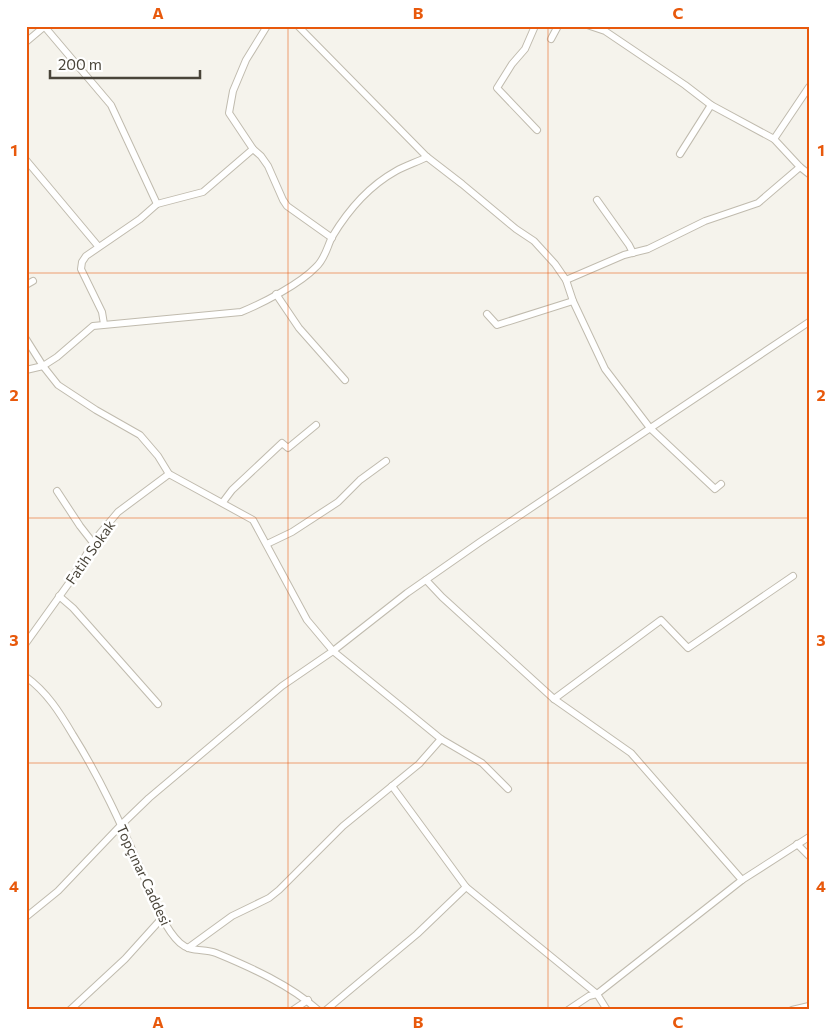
<svg xmlns="http://www.w3.org/2000/svg" width="835" height="1036" font-family="Commissioner,sans-serif">
	<rect width="100%" height="100%" fill="#f5f3ec"/>
	<g fill="none" stroke-linecap="round" stroke-linejoin="round">
		<defs>
			<g id="minor">
				<polyline points="44,26 111,105 157,204"/>
				<polyline points="267,26 246,60 233,91 229,113 253,149 261,156 268,166 283,200 287,206 332,238"/>
				<polyline points="298,26 427,157 462,184 516,229 534,241 555,264 566,280 573,301 605,369 650,428 715,489 721,484"/>
				<polyline points="535,26 525,49 512,64 497,88 537,130"/>
				<polyline points="590,26 605,31 685,85 711,105 774,139 800,167 809,174"/>
				<polyline points="551,39 558,26"/>
				<polyline points="26,42 45,26"/>
				<polyline points="774,139 809,87"/>
				<polyline points="680,154 711,105"/>
				<polyline points="26,160 98,246"/>
				<polyline points="597,200 629,245 633,253"/>
				<polyline points="566,280 624,255 648,249 705,221 758,203 800,167"/>
				<polyline points="26,285 33,281"/>
				<polyline points="276,294 299,328 345,380"/>
				<polyline points="487,314 497,325 573,301"/>
				<polyline points="104,324 102,312 81,269 82,262 86,256 140,219 157,204 203,192 253,149"/>
				<polyline points="26,339 43,366 58,385 96,410 140,435 158,456 169,474 253,520 307,620 333,651 441,739 482,763 508,789"/>
				<path d="M26 370 43 366 57 357 93 326 241 312C263 303 300 284 316 267 325 259 327 247 332 237 347 212 369 186 396 171 405 166 417 162 427 157"/>
				<polyline points="57,491 80,526 94,544"/>
				<polyline points="223,502 232,490 282,443 288,448 316,425"/>
				<polyline points="267,544 292,532 338,502 360,480 386,461"/>
				<polyline points="426,580 442,597 554,699 631,753 742,880"/>
				<polyline points="59,596 73,608 158,704"/>
				<polyline points="26,643 69,583 97,537 118,512 169,474"/>
				<path d="M26 677C47 692 60 713 73 735 100 778 121 824 141 870 150 891 163 928 180 943 191 953 204 948 216 953 250 967 290 985 318 1010"/>
				<polyline points="554,699 661,620 688,648 793,576"/>
				<polyline points="392,786 466,887 597,994"/>
				<polyline points="797,844 809,856"/>
				<polyline points="26,917 58,891 121,825 149,798 282,686 333,651 407,593 480,542 809,322"/>
				<polyline points="188,948 232,916 269,898 279,890 343,826 419,764 441,739"/>
				<polyline points="70,1010 125,959 162,918"/>
				<polyline points="293,1010 308,1000"/>
				<polyline points="326,1010 417,934 466,887"/>
				<polyline points="568,1010 589,996 597,994"/>
				<polyline points="607,1010 597,994 742,880 809,837"/>
				<polyline points="792,1010 809,1006"/>
			</g>
		</defs>
		<use href="#minor" stroke="#c0bbae" stroke-width="8"/>
		<use href="#minor" stroke="#fff" stroke-width="6"/>
	</g>
	<path fill="none" stroke="#e8590c" stroke-width="1" stroke-opacity="0.55" d="M288 26V1010M548 26V1010M26 273H809M26 518H809M26 763H809"/>
	<g text-anchor="middle" dominant-baseline="central" stroke-width="5" stroke-linejoin="round" paint-order="stroke">
		<g font-size="14" fill="#494439" stroke="#fff">
			<text transform="translate(90 552) rotate(-55)">Fatih Sokak</text>
			<text transform="translate(144 875) rotate(65)">Topçınar Caddesi</text>
		</g>
	</g>
	<rect width="835" height="1036" fill="none" stroke="#ffffff" stroke-width="55"/>
	<path d="M50 70v8h150v-8" fill="none" stroke="#494439" stroke-width="2.5"/>
	<text x="58" y="70" font-size="15" fill="#494439" stroke="#ffffff" stroke-width="4" paint-order="stroke">200 m</text>
	<rect x="28" y="28" width="780" height="980" fill="none" stroke="#e8590c" stroke-width="2"/>
	<g font-size="16" text-anchor="middle" font-weight="bold" fill="#e8590c">
		<text x="158" y="19">A</text>
		<text x="418" y="19">B</text>
		<text x="678" y="19">C</text>
		<text x="14" y="156">1</text>
		<text x="821" y="156">1</text>
		<text x="14" y="401">2</text>
		<text x="821" y="401">2</text>
		<text x="14" y="646">3</text>
		<text x="821" y="646">3</text>
		<text x="14" y="892">4</text>
		<text x="821" y="892">4</text>
		<text x="158" y="1028">A</text>
		<text x="418" y="1028">B</text>
		<text x="678" y="1028">C</text>
	</g>
</svg>
